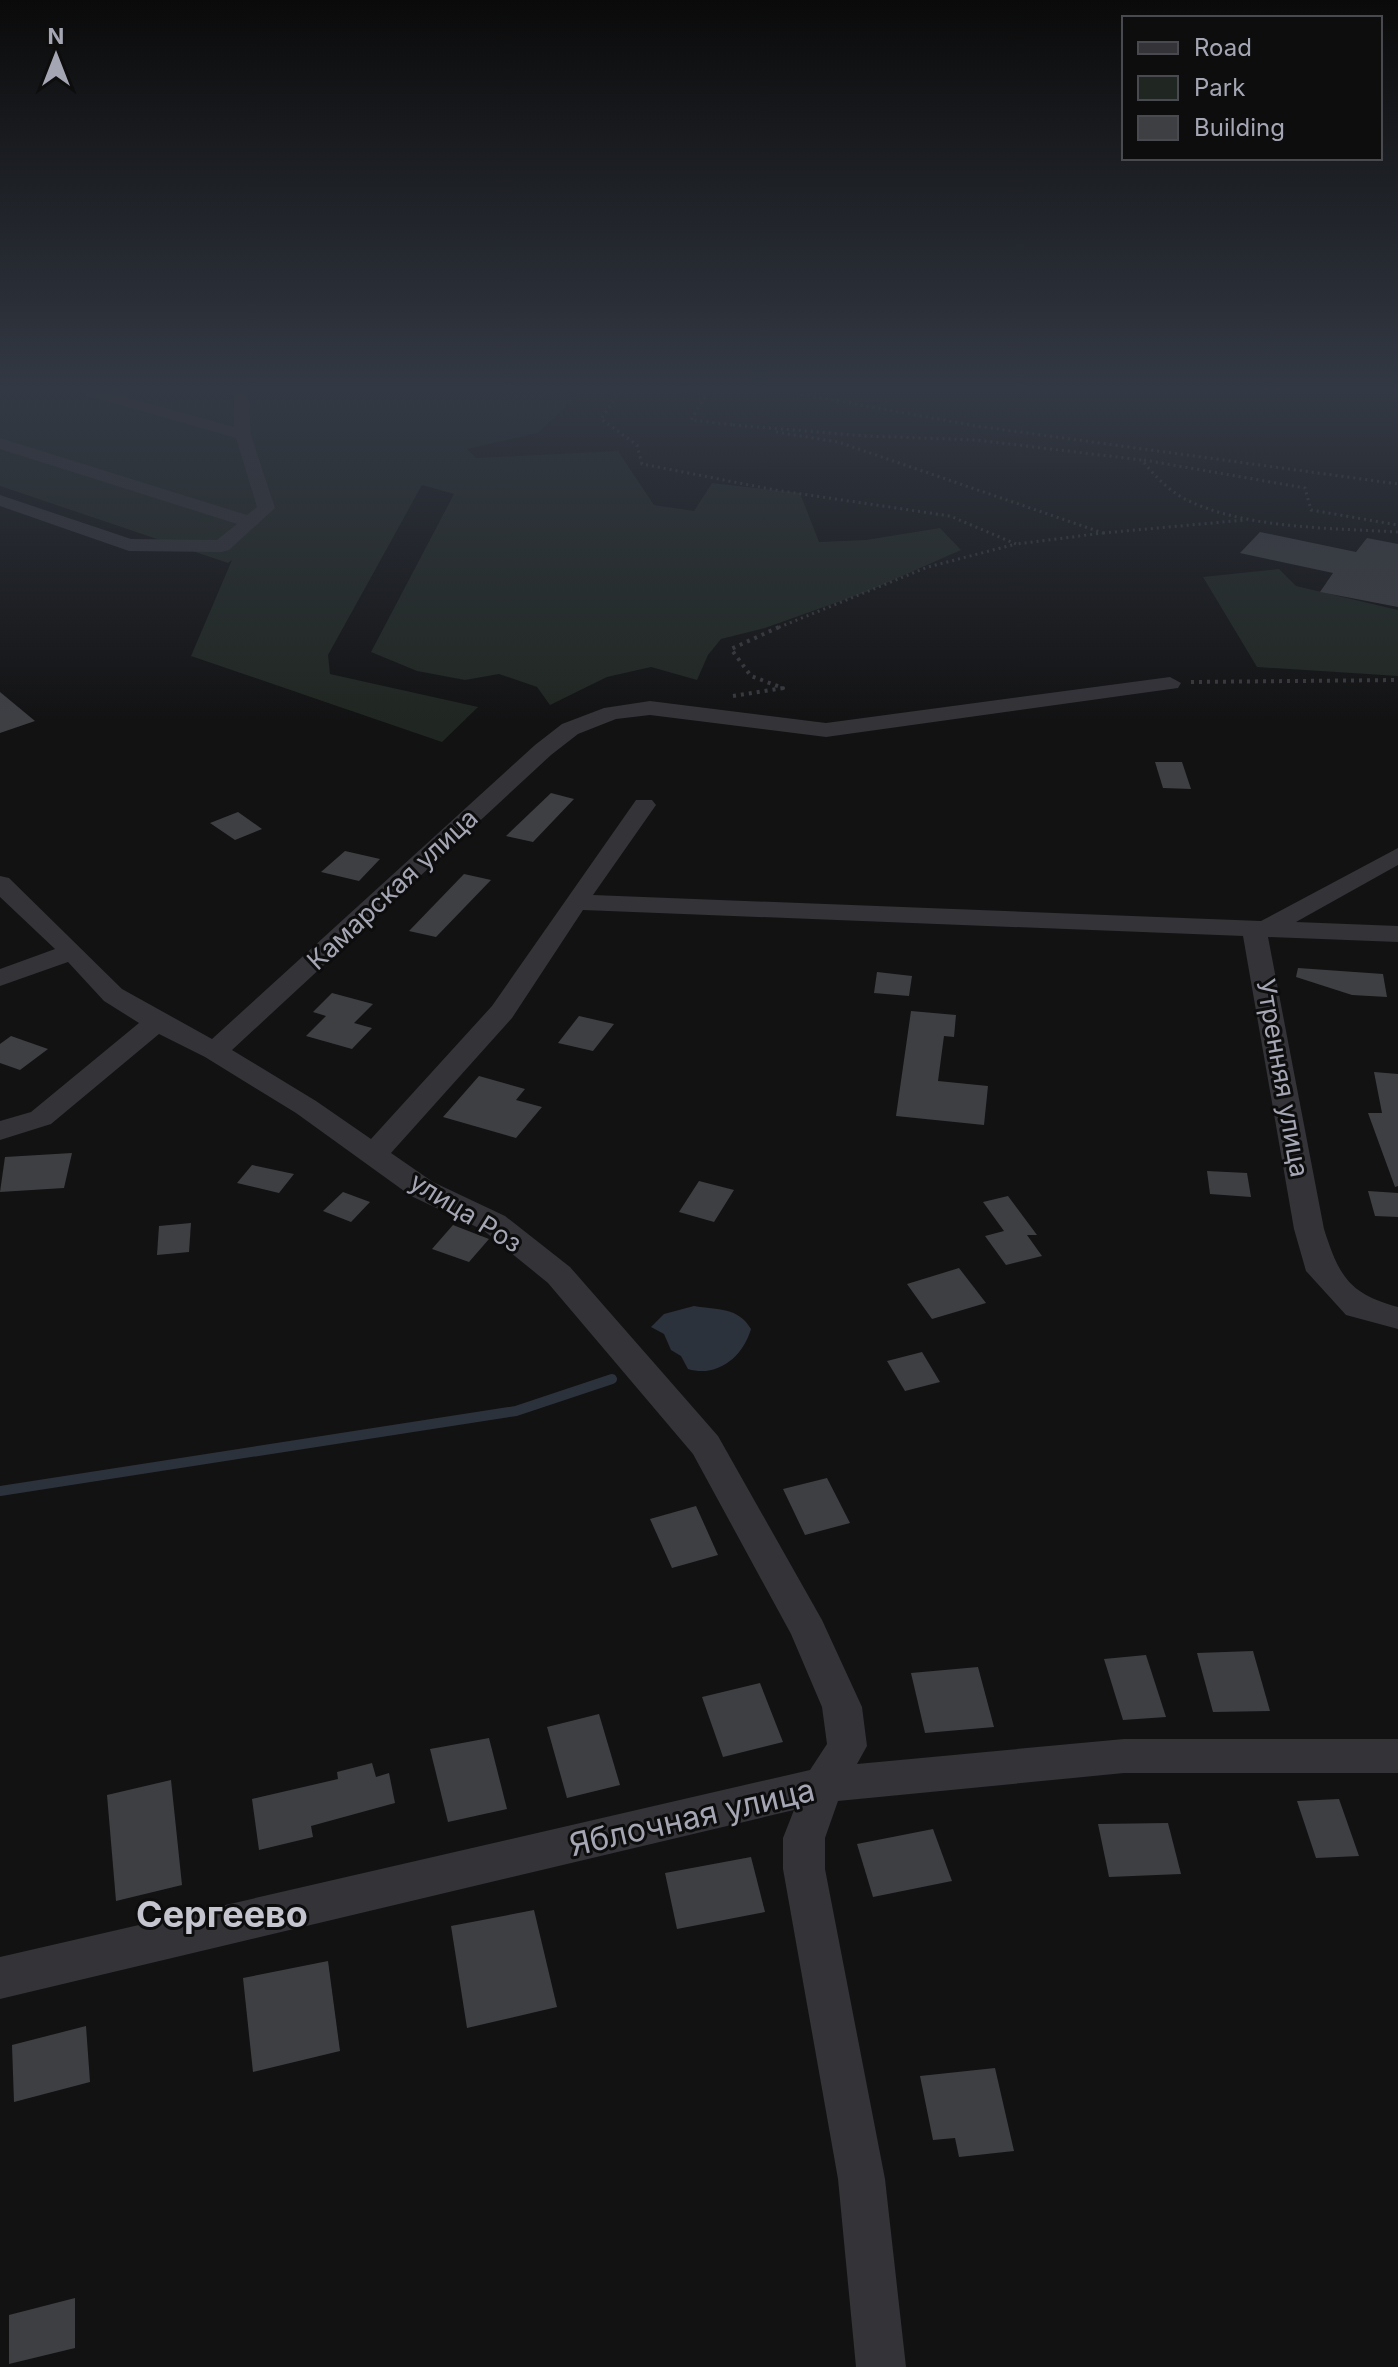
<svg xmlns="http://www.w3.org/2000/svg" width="1398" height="2367" font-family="Inter,sans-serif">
	<rect width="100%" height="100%" fill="#121213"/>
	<g fill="#202722">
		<polygon points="0,391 228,391 236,415 248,398 237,391 528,391 577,396 538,433 467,449 476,458 618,451 654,505 694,511 712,483 800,493 819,542 866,540 940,528 961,550 866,592 765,628 721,639 708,655 697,680 651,667 607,677 550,705 537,687 499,674 465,680 417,671 371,652 454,494 422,485 328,655 330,674 478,707 442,742 191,656 232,560 228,563 0,486"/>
		<polygon points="1279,569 1296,586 1398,610 1398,676 1257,667 1203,577"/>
	</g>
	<path fill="#2c323b" d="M694 1306C718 1310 738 1307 751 1329 743 1357 717 1378 688 1369L681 1356 671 1350 664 1334 651 1327 664 1314Z"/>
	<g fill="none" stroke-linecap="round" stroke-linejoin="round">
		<polyline stroke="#2c323b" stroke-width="10" points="0,1491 516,1411 612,1379"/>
	</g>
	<g fill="#3e3f43">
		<polygon points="1260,532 1356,552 1367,538 1398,544 1398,607 1320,592 1333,573 1240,553"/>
		<polygon points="0,692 35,721 0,733"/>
		<polygon points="1155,762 1182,762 1191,789 1163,788"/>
		<polygon points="551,793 574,799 533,842 506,836"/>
		<polygon points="238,812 262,829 235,840 210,823"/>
		<polygon points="345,851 380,859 359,881 321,872"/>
		<polygon points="464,874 491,880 436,937 409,931"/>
		<polygon points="1298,968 1383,974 1387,997 1352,995 1296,977"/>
		<polygon points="877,972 912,976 909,996 874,993"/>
		<polygon points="332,993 373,1004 354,1023 372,1028 352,1049 306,1036 326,1016 313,1012"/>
		<polygon points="911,1011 956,1015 954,1037 944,1036 938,1081 988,1086 984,1125 896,1116"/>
		<polygon points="579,1016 614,1024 593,1051 558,1043"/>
		<polygon points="11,1036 48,1049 20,1070 0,1063 0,1044"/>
		<polygon points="1374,1072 1398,1074 1398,1186 1395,1187 1368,1113 1382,1113"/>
		<polygon points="479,1076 525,1089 516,1100 542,1107 516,1138 443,1117"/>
		<polygon points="72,1153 64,1188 0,1192 5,1157"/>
		<polygon points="252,1165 294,1174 279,1193 237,1183"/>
		<polygon points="1207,1171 1247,1173 1251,1197 1210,1194"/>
		<polygon points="699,1181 734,1190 714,1222 679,1212"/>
		<polygon points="1368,1191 1398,1193 1398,1217 1375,1216"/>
		<polygon points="343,1192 370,1202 351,1222 323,1211"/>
		<polygon points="1008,1196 1037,1235 1027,1235 1042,1256 1006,1265 985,1236 1004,1231 983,1202"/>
		<polygon points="191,1223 189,1252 157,1255 159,1226"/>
		<polygon points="453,1225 489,1239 469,1262 432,1249"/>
		<polygon points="959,1268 986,1303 932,1319 907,1284"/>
		<polygon points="922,1352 940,1382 905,1391 887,1361"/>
		<polygon points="827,1478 850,1523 805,1535 783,1489"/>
		<polygon points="696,1506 718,1555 672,1568 650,1519"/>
		<polygon points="1253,1651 1270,1711 1213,1712 1197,1653"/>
		<polygon points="1146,1655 1166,1717 1123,1720 1104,1659"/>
		<polygon points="978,1667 994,1727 925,1733 911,1673"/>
		<polygon points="760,1683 783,1742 723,1757 702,1697"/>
		<polygon points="599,1714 620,1785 567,1798 547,1727"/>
		<polygon points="489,1738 507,1809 448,1822 430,1749"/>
		<polygon points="372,1763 376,1777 389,1773 395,1803 311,1826 313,1837 259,1850 252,1799 338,1779 337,1772"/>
		<polygon points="171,1780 182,1885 116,1901 107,1795"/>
		<polygon points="1339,1799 1359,1856 1316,1858 1297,1801"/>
		<polygon points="1168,1823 1181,1874 1109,1877 1098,1824"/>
		<polygon points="933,1829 952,1881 873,1897 857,1844"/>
		<polygon points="751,1857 765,1912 677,1929 665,1873"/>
		<polygon points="534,1910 557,2007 467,2028 451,1926"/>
		<polygon points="328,1961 340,2051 253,2072 243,1978"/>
		<polygon points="86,2026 90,2082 14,2102 12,2045"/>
		<polygon points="995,2068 1014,2151 959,2157 955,2138 933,2140 920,2076"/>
		<polygon points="75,2298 75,2348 9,2364 9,2315"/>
	</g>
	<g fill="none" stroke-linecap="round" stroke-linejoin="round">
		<g stroke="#39393f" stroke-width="3" stroke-dasharray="2 4" stroke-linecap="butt">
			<polyline points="620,391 601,419 637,445 642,464 775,490 950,516 1016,544 928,567 775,629"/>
			<polyline points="679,391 706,395 691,420 734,425"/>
			<polyline points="784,391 976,426 1398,484"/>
			<path d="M733 425 866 436 976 440 1142 460C1154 475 1166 488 1183 498 1242 529 1332 528 1398 532"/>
			<polyline points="776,432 838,442 1103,533 1016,544"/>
			<polyline points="1144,460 1305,488 1311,510 1398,525"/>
			<polyline points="1103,533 1245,520"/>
		</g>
		<g stroke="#39393f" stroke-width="4" stroke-dasharray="3 5" stroke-linecap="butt">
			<polyline points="1191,682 1398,680"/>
			<polyline points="733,696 783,688 751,676 731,649 779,627"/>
		</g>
		<g fill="#333338" fill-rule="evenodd">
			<polygon points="80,391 104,391 234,427 234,396 229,391 248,391 251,435 275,508 229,550 222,552 129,551 0,506 0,495 131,539 217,540 237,524 0,449 0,438 247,515 257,507 236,438 82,394"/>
			<path d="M1170 677 1181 683 1178 688 826 737 650 715 616 719 578 734 551 755 232 1050 316 1101 371 1139 492 1006 636 800H652L656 805 593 895 1261 921 1398 848V865L1296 922 1398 926V942L1268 937 1324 1229C1339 1276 1349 1294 1398 1307V1329L1346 1315 1306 1271 1294 1229 1243 936 583 910 512 1018 391 1153 433 1182 505 1216 570 1267 718 1436 822 1620 862 1707 867 1746 857 1764 1124 1739H1398V1773H1124L838 1801 825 1838V1869L885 2179 906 2367H856L838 2179 783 1869V1838L794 1810 0 1999V1957L810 1770 827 1744 822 1707 791 1634 693 1454 548 1283 483 1230 411 1196 296 1113 205 1057 159 1034 51 1124 0 1140V1121L31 1112 139 1023 104 1001 68 962 0 986V969L55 949 0 897V876L9 878 122 989 212 1039 535 745 562 724 604 708 650 701 826 723Z"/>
		</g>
	</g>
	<linearGradient id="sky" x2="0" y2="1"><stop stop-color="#0a0a0a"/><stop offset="0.54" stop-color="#333944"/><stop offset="1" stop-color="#333944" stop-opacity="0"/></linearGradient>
	<rect width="1398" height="722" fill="url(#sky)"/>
	<g text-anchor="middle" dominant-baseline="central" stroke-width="6" stroke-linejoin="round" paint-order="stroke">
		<g font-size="26" fill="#a4a6b3" stroke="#0d0d0e">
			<text transform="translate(392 889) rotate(-43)">Камарская улица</text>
			<text transform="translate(1283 1078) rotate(80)">Утренняя улица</text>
			<text transform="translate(466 1212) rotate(32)">улица Роз</text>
		</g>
		<g font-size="32" fill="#a4a6b3" stroke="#0d0d0e">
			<text transform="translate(692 1817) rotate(-13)">Яблочная улица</text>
		</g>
		<g font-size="36" font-weight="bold" fill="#c4c5cf" stroke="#0d0d0e">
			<text x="222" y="1914">Сергеево</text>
		</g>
	</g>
	<rect x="1122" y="16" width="260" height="144" fill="#0d0d0e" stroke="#494a50" stroke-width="2"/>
	<rect x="1138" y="42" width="40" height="12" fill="#333338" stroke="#494a50" stroke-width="2"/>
	<text x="1194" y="56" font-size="24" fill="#a4a6b3">Road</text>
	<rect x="1138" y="76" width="40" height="24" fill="#202722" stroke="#494a50" stroke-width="2"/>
	<text x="1194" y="96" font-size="24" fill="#a4a6b3">Park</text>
	<rect x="1138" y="116" width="40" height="24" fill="#3e3f43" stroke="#494a50" stroke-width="2"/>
	<text x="1194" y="136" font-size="24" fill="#a4a6b3">Building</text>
	<g transform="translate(56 56)" stroke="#0d0d0e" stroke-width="6" paint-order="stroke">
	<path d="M0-6L14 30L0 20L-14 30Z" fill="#a4a6b3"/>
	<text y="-12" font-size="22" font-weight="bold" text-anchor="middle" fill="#a4a6b3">N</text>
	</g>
</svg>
